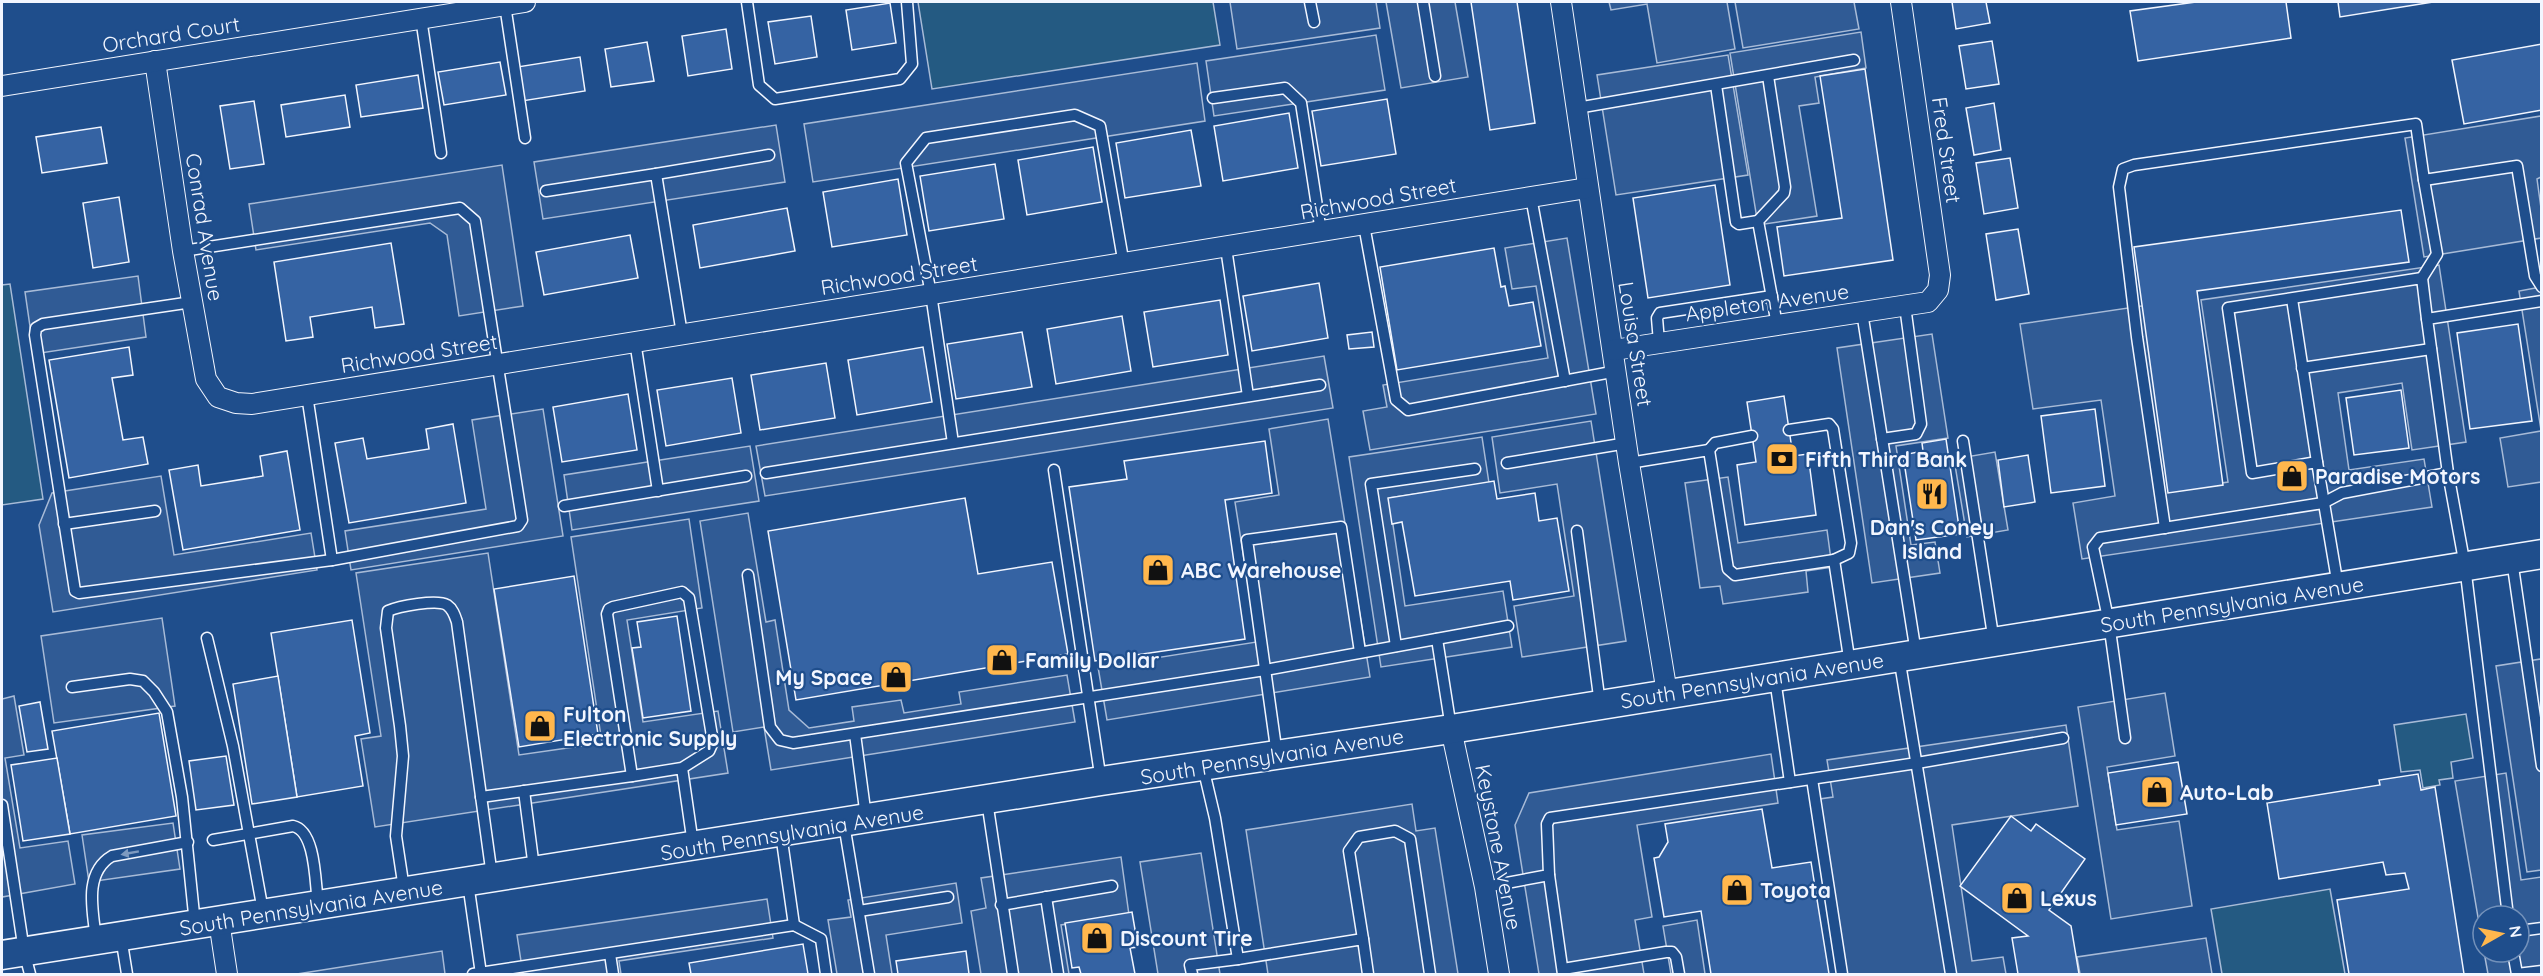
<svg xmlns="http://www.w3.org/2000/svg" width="2543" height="976" font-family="Quicksand,sans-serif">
	<rect width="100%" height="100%" fill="#1f4e8c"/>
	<g fill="#245a82" stroke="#a8bbd7" stroke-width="1.5">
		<polygon points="918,2 1213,2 1220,45 932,89"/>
		<polygon points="10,284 43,499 2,505 2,285"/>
		<polygon points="2466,714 2473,758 2451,762 2453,778 2439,780 2440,785 2423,788 2420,770 2401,772 2394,725"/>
		<polygon points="2330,889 2345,974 2222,974 2211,909"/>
	</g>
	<g fill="#305b95" stroke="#a8bbd7" stroke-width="1.5">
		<polygon points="1230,2 1376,2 1380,28 1237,49"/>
		<polygon points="1386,2 1455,2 1468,77 1401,88"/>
		<polygon points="1609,2 1727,2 1735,49 1657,63 1647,4 1611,10"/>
		<polygon points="1735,2 1854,2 1859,29 1743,48"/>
		<polygon points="1861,32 1866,68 1815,77 1819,103 1799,106 1817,216 1758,225 1730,53"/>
		<polygon points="1376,35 1385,90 1214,116 1206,61"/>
		<polygon points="1728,55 1748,175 1616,195 1597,75"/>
		<polygon points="1197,63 1205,121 813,182 804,124"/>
		<polygon points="2541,116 2541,177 2537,179 2541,208 2541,238 2424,257 2405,138"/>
		<polygon points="776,125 785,182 543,219 534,162"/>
		<polygon points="502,165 523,306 459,316 447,235 430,223 256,250 249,204"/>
		<polygon points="1567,238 1596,414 1370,450 1363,411 1387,407 1383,385 1548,358 1536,286 1512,289 1505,248"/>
		<polygon points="2439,265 2466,442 2412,450 2402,383 2338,393 2349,470 2424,459 2432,507 2082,559 2073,503 2115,496 2101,400 2033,409 2020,324 2148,305 2176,490 2228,482 2201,300"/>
		<polygon points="138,276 146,337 34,354 25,292"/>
		<polygon points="2541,287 2541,430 2519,291"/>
		<polygon points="1932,334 1948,438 1896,446 1911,545 1935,542 1940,573 1872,583 1837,348"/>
		<polygon points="1324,356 1333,408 765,496 756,446"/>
		<polygon points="543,409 563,536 351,570 345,531 486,509 472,420"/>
		<polygon points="1328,419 1370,677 1107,720 1098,667 1257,642 1235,502 1279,495 1269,429"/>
		<polygon points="1591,421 1626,641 1522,657 1514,606 1574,596 1557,484 1500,493 1492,437"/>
		<polygon points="2541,431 2541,482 2508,487 2500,438"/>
		<polygon points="1482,437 1489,483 1389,498 1405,606 1503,591 1512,647 1381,667 1349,457"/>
		<polygon points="750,446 759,501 572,530 564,475"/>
		<polygon points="1995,452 2008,530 1967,537 1954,459"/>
		<polygon points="161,476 174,555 311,533 317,570 53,612 39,525 52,493"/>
		<polygon points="1728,477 1738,543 1827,530 1832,567 1806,571 1808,592 1723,604 1720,586 1700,588 1685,483"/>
		<polygon points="748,513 766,622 775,620 789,710 809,728 854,721 852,707 901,700 904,713 961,704 959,692 1067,675 1075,722 771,770 764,727 733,732 700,521"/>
		<polygon points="689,519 702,608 627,620 643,722 718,711 728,773 375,827 361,739 381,736 356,573 488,553 519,755 602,743 571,537"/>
		<polygon points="162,618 175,706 54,723 41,636"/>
		<polygon points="2541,659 2541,870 2527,872 2496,666"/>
		<polygon points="2165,693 2175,756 2107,767 2117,830 2179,821 2192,906 2111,919 2078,707"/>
		<polygon points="14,696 24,755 5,758 20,848 68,841 75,884 2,897 2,699"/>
		<polygon points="2066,725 2078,806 1952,825 1972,961 2003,957 2006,974 1840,974 1813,800 1833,797 1827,760"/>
		<polygon points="1771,754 1778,803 1637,825 1652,917 1635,920 1644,974 1539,974 1515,825 1529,793"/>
		<polygon points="2506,773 2521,880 2541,877 2541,974 2488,974 2484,952 2519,952 2519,916 2483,916 2483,947 2455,781"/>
		<polygon points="1412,804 1416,831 1435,828 1458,974 1268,974 1246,830"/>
		<polygon points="173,823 180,869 89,882 82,835"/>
		<polygon points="1201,853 1220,974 1158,974 1140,862"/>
		<polygon points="1121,857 1129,915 1061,925 1069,974 981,974 971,911 986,908 981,878"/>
		<polygon points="956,883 962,923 886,935 892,974 837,974 828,920 851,917 848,900"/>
		<polygon points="767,899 773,938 619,961 621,974 523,974 517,935"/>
		<polygon points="1697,920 1705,974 1671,974 1663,926"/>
		<polygon points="2206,938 2212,974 2080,974 2077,957"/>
		<polygon points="442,951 445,974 297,974"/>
	</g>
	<g fill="#3563a3" stroke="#f2f6ff" stroke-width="1.5">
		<polygon points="1471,2 1517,2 1535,123 1490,130"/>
		<polygon points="1952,2 1986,2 1990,23 1956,29"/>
		<polygon points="2196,2 2286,2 2291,38 2138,61 2130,11"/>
		<polygon points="2338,2 2433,2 2340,17"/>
		<polygon points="890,3 896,43 852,50 846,10"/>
		<polygon points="811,16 817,57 775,64 768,22"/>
		<polygon points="726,29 732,69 688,76 682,36"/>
		<polygon points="1992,41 1999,84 1966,89 1959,46"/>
		<polygon points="647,42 654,81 611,87 605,49"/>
		<polygon points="2542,44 2542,110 2464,124 2452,60"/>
		<polygon points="580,57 585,91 522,101 517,67"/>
		<polygon points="500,62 506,95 444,105 438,72"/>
		<polygon points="1865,69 1893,260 1784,276 1777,227 1842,218 1820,76"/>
		<polygon points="418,75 423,108 361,117 356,85"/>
		<polygon points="345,95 350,127 286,137 281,105"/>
		<polygon points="1387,99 1396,154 1321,166 1312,111"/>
		<polygon points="254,101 264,164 230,169 220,106"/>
		<polygon points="1994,103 2001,150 1974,155 1966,108"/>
		<polygon points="1289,113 1298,168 1223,181 1214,126"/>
		<polygon points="101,127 107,163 42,173 36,137"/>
		<polygon points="1191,130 1201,186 1125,198 1116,143"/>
		<polygon points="1093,147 1102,202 1027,215 1018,160"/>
		<polygon points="2010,158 2018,208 1984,214 1976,163"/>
		<polygon points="995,164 1004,219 929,231 920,176"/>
		<polygon points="898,179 907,235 832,247 823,192"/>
		<polygon points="1715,185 1730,285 1648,298 1633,198"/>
		<polygon points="119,197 129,262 93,268 83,203"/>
		<polygon points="787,208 795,251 700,268 693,225"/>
		<polygon points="2401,210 2409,262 2197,291 2223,485 2168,493 2134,247"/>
		<polygon points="2018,229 2029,294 1996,300 1986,234"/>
		<polygon points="630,235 638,278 544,295 536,252"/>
		<polygon points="391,243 404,324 375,328 372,307 310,317 313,337 286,341 274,262"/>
		<polygon points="1494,248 1501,287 1505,286 1509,306 1533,302 1541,346 1397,370 1380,267"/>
		<polygon points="1319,283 1328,338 1252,351 1243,296"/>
		<polygon points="1220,300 1228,355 1153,367 1144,312"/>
		<polygon points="1122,316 1131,371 1056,384 1047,329"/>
		<polygon points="2518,324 2532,421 2470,429 2457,333"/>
		<polygon points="1022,332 1032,387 956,399 947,344"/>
		<polygon points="1372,332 1374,347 1349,349 1347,335"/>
		<polygon points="129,347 133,375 112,378 123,440 143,437 148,464 69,478 49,360"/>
		<polygon points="923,347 932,402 857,415 848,360"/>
		<polygon points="826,363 835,418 760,430 751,375"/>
		<polygon points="732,378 741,433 666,446 657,390"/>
		<polygon points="2401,390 2409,448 2354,455 2346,398"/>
		<polygon points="628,394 637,450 562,462 553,407"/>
		<polygon points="1784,396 1793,456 1808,454 1816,515 1745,525 1737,465 1756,462 1747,402"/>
		<polygon points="2095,409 2105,486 2051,493 2041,416"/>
		<polygon points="453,424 466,503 349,523 335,443 363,438 367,459 429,449 426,429"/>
		<polygon points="1946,439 1960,534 1916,540 1903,455 1923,451 1922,443"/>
		<polygon points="1265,441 1272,493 1225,500 1245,639 1095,661 1069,487 1127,479 1124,461"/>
		<polygon points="287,451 300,530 183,550 169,470 198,465 201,486 263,476 260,456"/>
		<polygon points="2028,455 2035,502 2004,507 1998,460"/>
		<polygon points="1494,481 1497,499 1535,493 1539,521 1557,518 1569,591 1513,600 1510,581 1415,596 1402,522 1392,524 1388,498"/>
		<polygon points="965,498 978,574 1052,562 1068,654 796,700 768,531"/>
		<polygon points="574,576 598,734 519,747 494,589"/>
		<polygon points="677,616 691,711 643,718 632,648 641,647 637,622"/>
		<polygon points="352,620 370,733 355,736 363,786 297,797 271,633"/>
		<polygon points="278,676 297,797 252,804 233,684"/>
		<polygon points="40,702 48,749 27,752 19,706"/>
		<polygon points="159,713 176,816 70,834 52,731"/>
		<polygon points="226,756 234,805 196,810 189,761"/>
		<polygon points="57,758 70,834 23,841 11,765"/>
		<polygon points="2178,762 2187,814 2116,825 2108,773"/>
		<polygon points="2418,774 2421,790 2435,787 2464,974 2349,974 2337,900 2409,889 2405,873 2386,875 2383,862 2279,879 2267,803 2380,785 2379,780"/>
		<polygon points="1762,809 1772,868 1811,862 1829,974 1711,974 1701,911 1664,917 1654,858 1659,857 1668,842 1665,824"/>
		<polygon points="2011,816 2031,831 2036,824 2085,859 2049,910 2071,926 2079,974 2018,974 2012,938 2028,936 1960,886"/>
		<polygon points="1132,912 1138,947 1130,948 1135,974 1081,974 1079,967 1072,968 1065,923"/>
		<polygon points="803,944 808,974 691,974 689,963"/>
		<polygon points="966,951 969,974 898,974 896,961"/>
	</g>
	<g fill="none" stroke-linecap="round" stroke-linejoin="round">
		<defs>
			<g id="lane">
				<polyline points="747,2 759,85 775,99 900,79 912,64 907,2"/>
				<polyline points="1310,2 1314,22"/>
				<polyline points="1423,2 1435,76"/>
				<polyline points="505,5 525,138"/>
				<polyline points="421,18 441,153"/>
				<polyline points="1768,76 1785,187 1784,193 1758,221 1777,325"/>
				<polyline points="1716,85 1736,222 1739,224 1758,221"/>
				<polyline points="1213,98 1285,88 1301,103 1321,232"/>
				<polyline points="1577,108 1854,60"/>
				<polyline points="656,174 769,155"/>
				<polyline points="546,191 656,174 682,334"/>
				<polyline points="1531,197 1565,381"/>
				<polyline points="1364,225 1396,400 1408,410 1617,371"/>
				<polyline points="1226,248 1248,396"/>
				<polyline points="183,251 460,208 475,221 522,520 518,526 332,560 79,593 75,591 35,335 36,328 43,324 192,302"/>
				<polyline points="2422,278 2437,254 2424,180"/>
				<polyline points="2292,299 2317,462"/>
				<polyline points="1862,312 1916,653"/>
				<polyline points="635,341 658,491"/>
				<polyline points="1659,342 1657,318 1660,313 1772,296"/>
				<polyline points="2302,368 2431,349"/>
				<polyline points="307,395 332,560"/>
				<polyline points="1789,430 1829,424 1833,429 1851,543 1849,553 1834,560"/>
				<polyline points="1882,439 1916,434 1921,424 1905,306"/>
				<polyline points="1963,441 1994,642"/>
				<polyline points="953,443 931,294 906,163 926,138 1075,115 1100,126 1124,265"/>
				<polyline points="1709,450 1715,443 1752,436"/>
				<polyline points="1507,463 1627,443"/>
				<polyline points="1629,463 1709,450 1728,569 1735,575 1834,560 1850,664"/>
				<polyline points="1054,470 1101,781"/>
				<polyline points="766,473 1320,385"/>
				<polyline points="564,506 746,476"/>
				<polyline points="64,524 155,511"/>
				<polyline points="2165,528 2137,337 2119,187 2123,169 2134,165 2416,124 2424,180 2517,166 2535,276 2542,287"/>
				<polyline points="1577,531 1600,704"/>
				<polyline points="2512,560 2542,766"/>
				<polyline points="748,575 770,727 780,740 793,743 1265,670 1508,626"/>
				<polyline points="2338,586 2317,462 2252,473 2228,308 2422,278 2427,319"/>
				<polyline points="207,638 233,746 263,911"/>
				<polyline points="1437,639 1451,728"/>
				<polyline points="1396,646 1371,484 1475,469"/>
				<polyline points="1899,657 1951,974"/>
				<polyline points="1775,679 1790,782"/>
				<polyline points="72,687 130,679 143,681 154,692 167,712 182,797 195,924"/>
				<polyline points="855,734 866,817"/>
				<polyline points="2125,738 2109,623 2093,547 2100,538 2323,503 2342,493 2448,473"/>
				<polyline points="1277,755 1247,540 1341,527 1360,652"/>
				<polyline points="1203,767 1215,818 1238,959 1363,939 1368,974"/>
				<polyline points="682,768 632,776 607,614 609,609 613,607 682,592 689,598 713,742 709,751 682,768 693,844"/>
				<polyline points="1812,779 1842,974"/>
				<polyline points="524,791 534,868"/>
				<polyline points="481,797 632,776"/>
				<polyline points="987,801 1013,974"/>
				<polyline points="2,805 24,951 30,974"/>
				<polyline points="844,824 869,974"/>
				<polyline points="781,834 794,925"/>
				<path d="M213 840 293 826C316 831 315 883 318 903"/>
				<polyline points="1549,875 1563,974"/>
				<polyline points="468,883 481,974"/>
				<polyline points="1485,887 1549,875 1547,824 1550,818 1917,763 2063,738"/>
				<path d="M404 889 396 836 403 756 400 726 386 628 388 611C399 606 437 599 447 605 453 609 455 616 457 622L492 876"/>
				<polyline points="1046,897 1058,974"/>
				<polyline points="1001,905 1112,886"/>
				<polyline points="859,911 948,897"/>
				<polyline points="2508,916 2465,566 2448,473 2427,319 2542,301"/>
				<polyline points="2519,931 2542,928"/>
				<polyline points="121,937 127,974"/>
				<path d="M96 939C93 912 83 873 112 856L188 842"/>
				<polyline points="1363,939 1349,851 1359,837 1395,831 1410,839 1430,974"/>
				<polyline points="2513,952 2517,974"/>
				<polyline points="610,954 613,974"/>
				<polyline points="1563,969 1666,952 1672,952 1676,957 1679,974"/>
				<polyline points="473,974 794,925 821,939 826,974"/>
				<polyline points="1192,974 1190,965 1238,959"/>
				<polyline points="2517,974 2542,971"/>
			</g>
			<g id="street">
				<polyline points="1561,2 1629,463 1667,693"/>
				<polyline points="155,61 183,251 206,379 218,397 236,403 252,404 1587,188"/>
				<polyline points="2,86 525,2"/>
				<polyline points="1614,350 1928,302 1938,290 1940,275 1901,2"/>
				<polyline points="1451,729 1485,887 1499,974"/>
				<polyline points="219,921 227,974"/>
			</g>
			<polyline id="secondary" points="2,955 1101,781 1451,729 2542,554"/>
		</defs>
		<use href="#lane" stroke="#f2f6ff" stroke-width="13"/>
		<use href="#street" stroke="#f2f6ff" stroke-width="22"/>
		<use href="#secondary" stroke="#f2f6ff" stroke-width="31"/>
		<use href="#lane" stroke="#1f4e8c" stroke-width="10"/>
		<use href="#street" stroke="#1f4e8c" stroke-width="20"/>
		<use href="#secondary" stroke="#1f4e8c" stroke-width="28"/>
	</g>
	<defs><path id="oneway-solid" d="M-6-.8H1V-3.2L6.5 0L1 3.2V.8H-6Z" transform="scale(1.5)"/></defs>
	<use fill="#7e9ac0" href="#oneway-solid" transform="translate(130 853) rotate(170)"/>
	<defs>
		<symbol id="bank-square" viewBox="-11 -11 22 22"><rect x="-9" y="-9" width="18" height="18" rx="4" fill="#ffb74d" stroke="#1f4e8c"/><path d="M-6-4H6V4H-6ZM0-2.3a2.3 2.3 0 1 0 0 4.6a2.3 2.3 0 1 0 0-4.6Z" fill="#111"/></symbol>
		<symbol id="shop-square" viewBox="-11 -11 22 22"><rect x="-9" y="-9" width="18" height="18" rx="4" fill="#ffb74d" stroke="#1f4e8c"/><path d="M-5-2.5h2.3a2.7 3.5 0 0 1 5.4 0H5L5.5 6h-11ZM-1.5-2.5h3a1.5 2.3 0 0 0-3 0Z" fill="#111"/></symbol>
		<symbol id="restaurant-square" viewBox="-11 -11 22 22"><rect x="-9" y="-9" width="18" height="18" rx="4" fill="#ffb74d" stroke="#1f4e8c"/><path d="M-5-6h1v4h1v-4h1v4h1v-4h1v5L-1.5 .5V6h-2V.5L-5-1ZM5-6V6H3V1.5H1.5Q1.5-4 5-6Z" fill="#111"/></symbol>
	</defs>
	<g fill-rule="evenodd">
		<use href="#bank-square" x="1763" y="440" width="38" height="38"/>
		<use href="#shop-square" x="2273" y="457" width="38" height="38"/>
		<use href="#restaurant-square" x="1913" y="475" width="38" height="38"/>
		<use href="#shop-square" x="1139" y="551" width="38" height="38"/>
		<use href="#shop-square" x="983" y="641" width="38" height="38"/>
		<use href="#shop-square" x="877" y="658" width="38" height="38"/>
		<use href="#shop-square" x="521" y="707" width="38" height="38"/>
		<use href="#shop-square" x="2138" y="773" width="38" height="38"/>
		<use href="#shop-square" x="1718" y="871" width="38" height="38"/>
		<use href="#shop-square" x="1998" y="879" width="38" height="38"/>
		<use href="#shop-square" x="1078" y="919" width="38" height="38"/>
	</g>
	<g text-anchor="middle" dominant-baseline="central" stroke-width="4.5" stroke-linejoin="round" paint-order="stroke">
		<g font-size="21" fill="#f2f6ff" stroke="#1f4e8c">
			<text transform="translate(171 34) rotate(-9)">Orchard Court</text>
			<text transform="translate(1947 150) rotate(82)">Fred Street</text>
			<text transform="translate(1378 198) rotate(-10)">Richwood Street</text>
			<text transform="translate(205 227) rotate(81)">Conrad Avenue</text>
			<text transform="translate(899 275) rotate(-9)">Richwood Street</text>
			<text transform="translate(1767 302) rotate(-8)">Appleton Avenue</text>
			<text transform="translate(1636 344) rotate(81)">Louisa Street</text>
			<text transform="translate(419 353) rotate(-9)">Richwood Street</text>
			<text transform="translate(2232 604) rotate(-9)">South Pennsylvania Avenue</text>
			<text transform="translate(1752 680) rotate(-9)">South Pennsylvania Avenue</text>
			<text transform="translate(1272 756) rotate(-9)">South Pennsylvania Avenue</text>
			<text transform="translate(792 832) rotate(-9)">South Pennsylvania Avenue</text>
			<text transform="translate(1499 847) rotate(79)">Keystone Avenue</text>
			<text transform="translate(311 907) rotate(-9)">South Pennsylvania Avenue</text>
		</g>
		<g font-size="21" font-weight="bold" fill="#f2f6ff" stroke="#1f4e8c" text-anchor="start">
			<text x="1805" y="459">Fifth Third Bank</text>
			<text x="2315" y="476">Paradise Motors</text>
			<text x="1932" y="527" text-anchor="middle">Dan's Coney<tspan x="1932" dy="24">Island</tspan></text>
			<text x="1181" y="570">ABC Warehouse</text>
			<text x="1025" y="660">Family Dollar</text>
			<text x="873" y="677" text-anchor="end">My Space</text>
			<text x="563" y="714">Fulton<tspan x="563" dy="24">Electronic Supply</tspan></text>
			<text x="2180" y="792">Auto-Lab</text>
			<text x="1760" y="890">Toyota</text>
			<text x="2040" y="898">Lexus</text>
			<text x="1120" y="938">Discount Tire</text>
		</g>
	</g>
	<rect width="2543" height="976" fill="none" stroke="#f2f6ff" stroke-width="6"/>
	<g transform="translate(2501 934) rotate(81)"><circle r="28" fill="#1f4e8c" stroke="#7391ba" stroke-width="1.5"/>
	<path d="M0-4.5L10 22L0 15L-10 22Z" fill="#ffb74d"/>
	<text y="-9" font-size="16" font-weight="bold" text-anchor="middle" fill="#f2f6ff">N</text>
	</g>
</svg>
